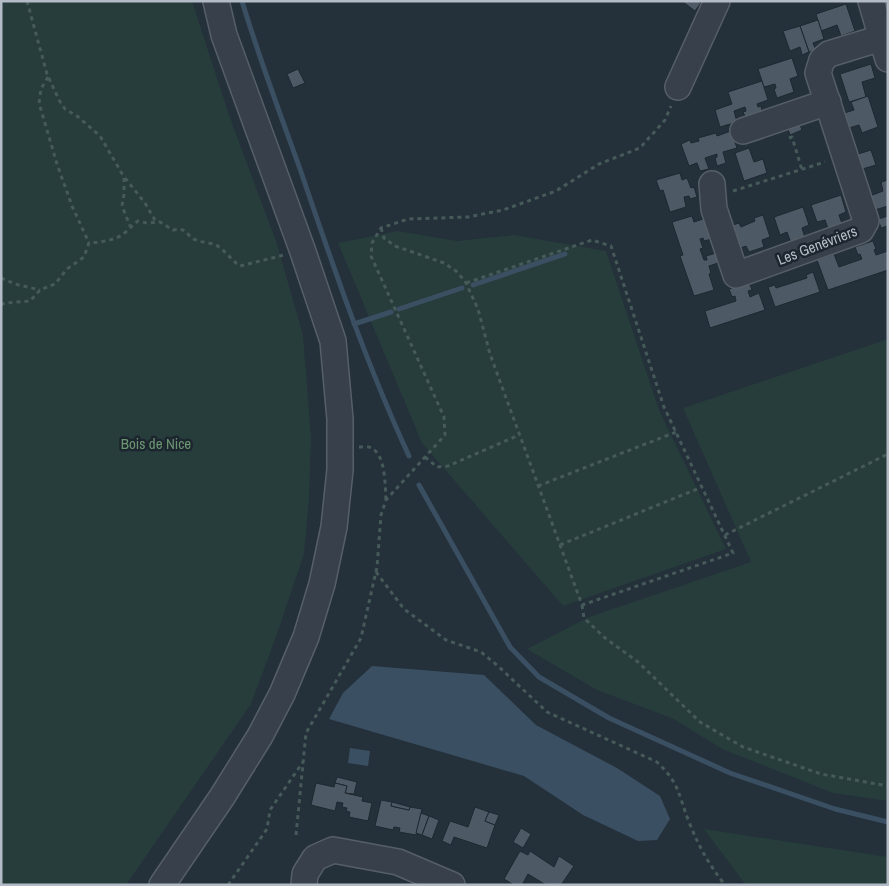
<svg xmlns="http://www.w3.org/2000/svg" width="889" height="886" font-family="'Archivo Narrow',sans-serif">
	<rect width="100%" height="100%" fill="#24303a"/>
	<g fill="#273d3c">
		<polygon points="1,1 192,1 229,115 277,244 303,335 311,437 309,499 304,554 276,637 251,704 126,885 1,885"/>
		<polygon points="397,231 457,241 514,235 606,251 659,410 726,549 563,606 422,443 338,243"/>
		<polygon points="888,339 888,801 833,793 722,749 674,719 597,690 527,649 589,617 751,562 683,408"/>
		<polygon points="704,829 888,857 888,885 746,885"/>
	</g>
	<g fill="#3a4f62">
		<polygon points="372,666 484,675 536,725 617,768 660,796 670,819 657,840 638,841 583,815 524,776 329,719 343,693"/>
		<polygon points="350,748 370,751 368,766 348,763"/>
	</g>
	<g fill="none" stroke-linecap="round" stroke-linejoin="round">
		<g stroke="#3a4f62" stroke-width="5">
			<path d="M242 1C259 58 280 113 300 169 333 266 366 363 409 456"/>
			<polyline points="473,285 565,254"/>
			<polyline points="399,309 462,288"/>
			<polyline points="354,324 391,312"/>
			<polyline points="419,485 510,647 539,677 609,718 730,773 835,809 888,822"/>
		</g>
	</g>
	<g fill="#4d5965" stroke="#1f2831">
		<polygon points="684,1 698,1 701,3 695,11 683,2"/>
		<polygon points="846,4 855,31 841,36 837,25 821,31 816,14"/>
		<polygon points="818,20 824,39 813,43 816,50 809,52 800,26"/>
		<polygon points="800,26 809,52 802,55 800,47 790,51 783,31"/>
		<polygon points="792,58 798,76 790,79 794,92 777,98 774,89 776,88 775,84 764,87 758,69"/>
		<polygon points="871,64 875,78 862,82 866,97 849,102 840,74"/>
		<polygon points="298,69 305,83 293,88 287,74"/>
		<polygon points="762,81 768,100 757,104 758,107 761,106 763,116 747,121 743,112 746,111 745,107 734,111 737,122 720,127 715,110 732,104 728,92"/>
		<polygon points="868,96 878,127 862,133 859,125 846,129 841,114 854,110 851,102"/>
		<polygon points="799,122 802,130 790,135 787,126"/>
		<polygon points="731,131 737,148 723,152 726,163 717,166 715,158 717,157 717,154 705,158 709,169 700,171 697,163 689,166 681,144 690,140 691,143 699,141 698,138 716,133 717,136"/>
		<polygon points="749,148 754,162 763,159 767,173 744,181 735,153"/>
		<polygon points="871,150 876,165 859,170 855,155"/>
		<polygon points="680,173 682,180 687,178 691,188 694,187 697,197 690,199 689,196 684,197 686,207 670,212 663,190 660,191 656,180"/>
		<polygon points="888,180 888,206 875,210 870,196 883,191 881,182"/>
		<polygon points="841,195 846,212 839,215 844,229 830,234 825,220 817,222 811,205"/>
		<polygon points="803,207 809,225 802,228 806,241 792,246 787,232 780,235 774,217"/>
		<polygon points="763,215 770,237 762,240 764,247 749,252 746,246 738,249 730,226 739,223 741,227 755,221 754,218"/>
		<polygon points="692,216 694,222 706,218 712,239 704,241 703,238 700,239 703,248 700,249 704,260 707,260 706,256 716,253 718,263 709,266 711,273 709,274 714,290 694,296 680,256 683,255 672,222"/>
		<polygon points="888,216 888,226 881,228 878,219"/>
		<polygon points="873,241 876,249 874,250 876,255 888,251 888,270 828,290 817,260 834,254 839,267 862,259 860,254 858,255 855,247"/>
		<polygon points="813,272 820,292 775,307 768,287 775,285 776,288 807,278 806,275"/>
		<polygon points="749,282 752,290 748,291 750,297 759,293 765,310 710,328 705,311 736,301 735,296 732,297 729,289"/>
		<polygon points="337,777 357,782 354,794 345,793 347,786 335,783"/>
		<polygon points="316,783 334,787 335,783 347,786 345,793 363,797 362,801 372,803 368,821 349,817 350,812 346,811 347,808 342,807 343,803 337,802 335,811 311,805"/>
		<polygon points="381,800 392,802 391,806 409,810 410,807 422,809 416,835 399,832 400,828 394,827 393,830 375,826"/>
		<polygon points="392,802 410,807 409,810 391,806"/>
		<polygon points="475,807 489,812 485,821 495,825 487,848 454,837 451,845 442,841 450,821 468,827"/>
		<polygon points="489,812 499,815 495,825 485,821"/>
		<polygon points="421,813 429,816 422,835 416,833"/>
		<polygon points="429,816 439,820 432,839 422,835"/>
		<polygon points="521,828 531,834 523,848 513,842"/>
		<polygon points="520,851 528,855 530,851 554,867 559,856 574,866 561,885 546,885 528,874 522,885 514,885 504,879"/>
	</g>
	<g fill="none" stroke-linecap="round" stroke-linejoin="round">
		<defs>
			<g id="minor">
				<polyline points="871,1 888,59"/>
				<polyline points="678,87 717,1"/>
				<polyline points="743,131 828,102"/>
				<polyline points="712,184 714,209 736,275 861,230 866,221 818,73 822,60 829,54 881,38"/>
				<polyline points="162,885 222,797 260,736 282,694 306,637 322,584 334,527 340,470 340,419 333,341 302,249 224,35 216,1"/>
				<polyline points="304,885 305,874 315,858 333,850 398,862 452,885"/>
			</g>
		</defs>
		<use href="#minor" stroke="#565f68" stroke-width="28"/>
		<g stroke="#465a5a" stroke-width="3" stroke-dasharray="4 4" stroke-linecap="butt">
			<polyline points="27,1 47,74 59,100 65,109 77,116 100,136 124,177 124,194 122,206 130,226"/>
			<polyline points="48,77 41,89 39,103 57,164 72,206 89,243"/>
			<polyline points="789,138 792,137 802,170"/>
			<polyline points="125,178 145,203 156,222"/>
			<polyline points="733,191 825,162"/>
			<polyline points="381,228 384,238 395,246 444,263 456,271 465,281 478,309 490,354 582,605 733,553 664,407 611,246 592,240 466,283"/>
			<polyline points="1,278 15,284 40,290"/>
			<path d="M1 305 5 303 30 301 40 290 55 284 67 269 84 257 89 243C100 242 112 241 122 235 128 231 132 225 138 221L147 223 160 222 173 230C189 227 185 236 196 240 202 243 209 242 216 245 225 250 231 260 240 266L284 255"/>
			<path d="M359 447C363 447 368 446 371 448 386 454 385 487 386 500"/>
			<polyline points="425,457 437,467 448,466 519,435"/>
			<polyline points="538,486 676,432"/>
			<polyline points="725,535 888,454"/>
			<polyline points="560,545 702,487"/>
			<path d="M376 572 404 609 446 640 481 652 498 666 547 712 657 762C680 784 678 794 689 822 699 847 708 863 725 885"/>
			<polyline points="582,605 584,618 605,638 638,662 700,722 743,747 821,774 888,786"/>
			<polyline points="296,835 306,733 361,638 377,567 381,515 386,500 445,435 444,417 371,256 372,243 381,228 408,219 468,217 503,210 556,191 599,164 640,148 665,120 671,106"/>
			<polyline points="228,885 267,829 270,810 303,762"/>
		</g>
		<use href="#minor" stroke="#38414b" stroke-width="25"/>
	</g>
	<g text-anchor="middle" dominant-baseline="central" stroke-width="5" stroke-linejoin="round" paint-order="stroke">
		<g font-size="15" fill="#b3bcc6" stroke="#1d262f">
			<text transform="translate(817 245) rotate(-21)">Les Genévriers</text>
		</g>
		<g font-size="15" fill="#6b9671" stroke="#1d262f">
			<text x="156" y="443">Bois de Nice</text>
		</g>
	</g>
	<rect width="889" height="886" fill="none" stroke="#b3bcc6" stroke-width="5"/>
</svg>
